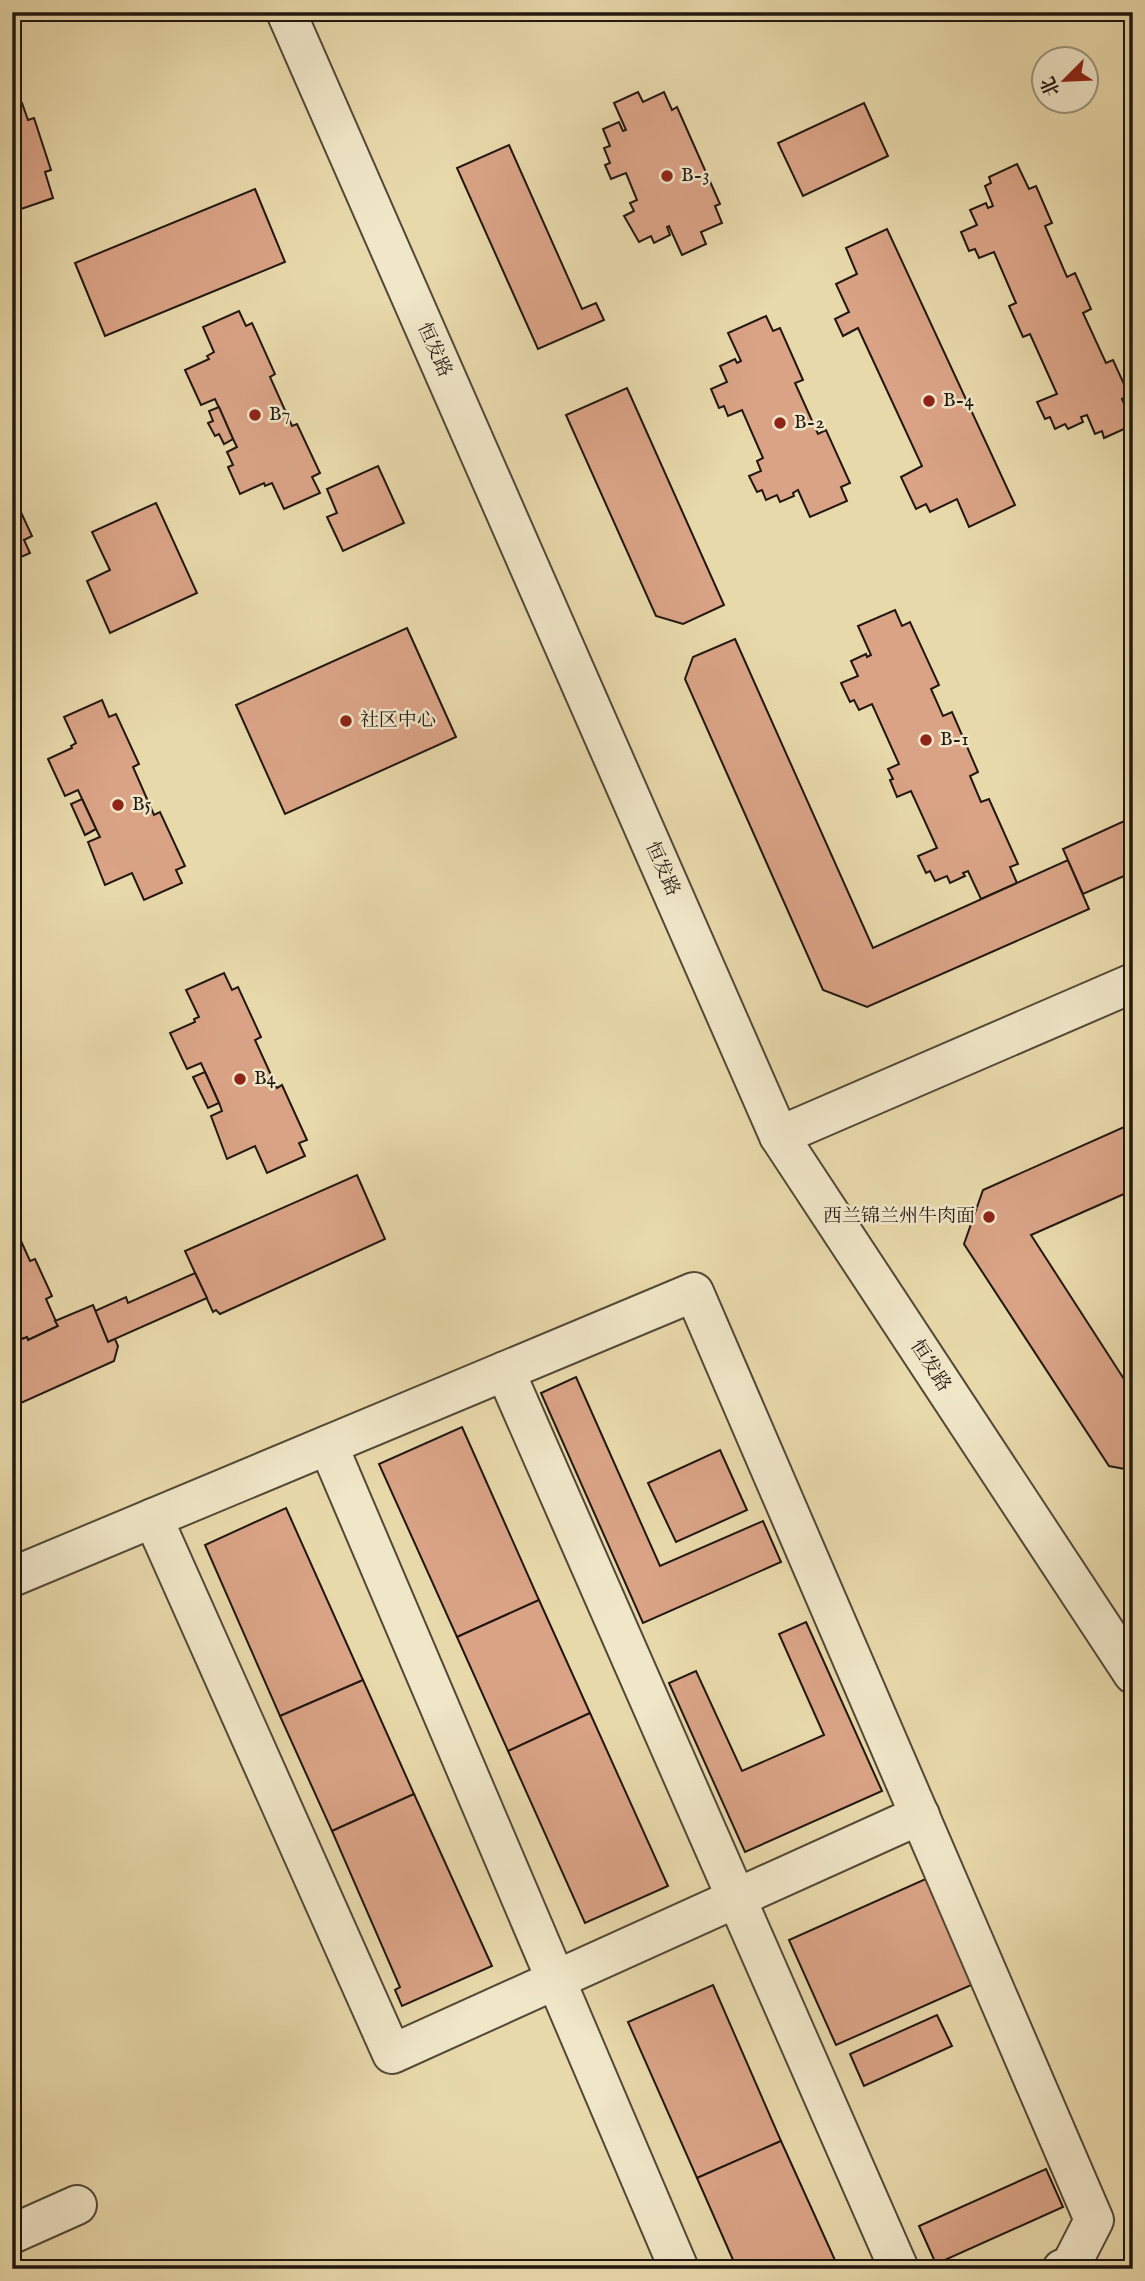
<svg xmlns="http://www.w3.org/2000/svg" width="1145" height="2281" font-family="'IM FELL English','Noto Serif SC',serif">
	<rect width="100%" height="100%" fill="#e8d9ab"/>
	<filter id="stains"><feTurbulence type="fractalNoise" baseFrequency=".00286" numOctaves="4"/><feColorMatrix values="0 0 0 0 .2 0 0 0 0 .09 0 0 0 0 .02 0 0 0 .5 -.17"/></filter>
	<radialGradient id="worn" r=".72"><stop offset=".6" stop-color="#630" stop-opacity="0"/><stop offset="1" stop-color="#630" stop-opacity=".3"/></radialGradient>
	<g fill="#daa386" stroke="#211710" stroke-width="2">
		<polygon points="638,92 643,102 664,92 672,110 677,107 720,204 715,206 722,223 701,232 706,244 682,255 669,226 667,227 670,235 654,243 651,236 639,242 624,216 634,211 630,203 637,200 626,173 611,179 605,165 610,163 604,148 610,146 603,129 619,122 623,131 626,130 614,103"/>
		<polygon points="22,103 28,120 34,118 51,170 45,172 53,198 21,209 17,199 12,200 12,107"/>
		<polygon points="864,103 888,156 803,196 778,143"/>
		<polygon points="509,145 582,309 596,303 604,320 538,349 457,168"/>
		<polygon points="1017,164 1029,189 1036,186 1052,223 1045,226 1067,277 1075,273 1091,309 1083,313 1106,363 1113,360 1129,395 1122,399 1133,425 1104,438 1102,431 1095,434 1087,415 1081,417 1083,422 1068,429 1065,424 1055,429 1050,417 1045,419 1037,402 1057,394 1030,334 1023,337 1009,306 1016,303 994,252 979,258 975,249 969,251 961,232 977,225 970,210 986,203 988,208 993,206 985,186 991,183 989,177"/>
		<polygon points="255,189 285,262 105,336 75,263"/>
		<polygon points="887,229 1015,505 969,527 957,499 930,512 926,504 916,509 901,477 922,466 858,328 843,336 835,319 849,312 836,284 857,274 846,248"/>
		<polygon points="239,311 246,326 252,323 275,374 270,377 292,426 297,424 320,473 312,477 320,493 284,509 272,483 265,486 264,483 240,494 228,467 233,465 227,452 237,447 233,439 215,399 201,405 185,370 209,359 207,356 214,352 203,327"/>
		<polygon points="766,316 773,331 780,328 803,380 795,383 818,434 826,430 850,483 841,487 847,501 810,517 798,490 793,493 794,496 780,502 777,495 766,500 762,490 757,492 749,476 761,471 757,461 763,458 742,410 728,416 724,406 719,408 711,389 727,382 720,366 735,359 737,363 741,361 728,333"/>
		<polygon points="627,388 724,605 683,624 656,616 566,415"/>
		<polygon points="219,407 233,439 224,444 219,434 215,436 208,423 213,421 209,411"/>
		<polygon points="378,466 404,523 343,551 327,517 337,513 327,489"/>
		<polygon points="12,493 32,536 24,540 30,553 12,561"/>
		<polygon points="156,503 197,593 110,633 87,581 110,570 92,532"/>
		<polygon points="895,610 902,626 910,622 939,685 931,689 943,716 952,712 978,772 970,776 981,802 989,799 1018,864 1010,867 1017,883 981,899 968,871 963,873 965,876 950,883 947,876 935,881 930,871 926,873 918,856 937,848 911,791 897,797 890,780 893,779 888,769 899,764 872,704 859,710 854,700 850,702 841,683 858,676 851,661 866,654 867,657 871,655 858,626"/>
		<polygon points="407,628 456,737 285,814 236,705"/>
		<polygon points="735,639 873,948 1068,860 1089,909 867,1007 823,990 685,679 693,657"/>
		<polygon points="102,700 109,717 116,714 139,764 133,767 154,815 160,812 185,866 176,870 182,883 144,900 132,873 105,885 88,842 100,837 96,829 78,790 65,796 48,759 72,748 71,746 76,743 64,717"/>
		<polygon points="82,799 96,829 85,835 71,804"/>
		<polygon points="1133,817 1133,872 1083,894 1063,849"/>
		<polygon points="224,973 232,990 238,987 261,1037 255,1040 277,1088 282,1085 307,1140 299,1143 305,1156 267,1173 255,1146 227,1159 211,1116 222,1111 219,1103 201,1063 187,1069 170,1033 195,1022 194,1019 199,1017 186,990"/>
		<polygon points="205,1072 219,1103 208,1108 193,1077"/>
		<polygon points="1133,1123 1133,1190 1031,1235 1133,1393 1133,1468 1130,1470 1109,1466 964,1244 983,1190"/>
		<polygon points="357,1175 385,1239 220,1314 216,1310 213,1312 185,1251"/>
		<polygon points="12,1221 30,1261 35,1259 52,1296 46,1299 58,1326 28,1340 27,1337 22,1339 12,1325"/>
		<polygon points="195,1273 207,1298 108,1342 95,1311 126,1297 128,1303"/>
		<polygon points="93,1305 108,1342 115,1339 118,1346 114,1361 12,1407 12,1325 22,1339 27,1337 28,1340 58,1326 55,1321"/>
		<polygon points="576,1377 660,1566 763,1521 781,1562 643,1623 541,1393"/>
		<polygon points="462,1427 539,1600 457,1637 379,1464"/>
		<polygon points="720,1450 747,1510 676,1542 648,1483"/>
		<polygon points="286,1508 363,1680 280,1716 205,1545"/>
		<polygon points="539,1600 590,1713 508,1751 457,1637"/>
		<polygon points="806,1622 882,1791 745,1852 669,1683 696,1671 742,1771 824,1735 779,1634"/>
		<polygon points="363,1680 414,1794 332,1831 280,1716"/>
		<polygon points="590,1713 668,1886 585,1923 508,1751"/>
		<polygon points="414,1794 492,1966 402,2006 395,1990 400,1987 332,1831"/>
		<polygon points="930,1877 978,1982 836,2045 789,1940"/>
		<polygon points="713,1985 781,2141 697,2178 628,2022"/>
		<polygon points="937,2015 952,2046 864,2086 850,2054"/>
		<polygon points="781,2141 839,2269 737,2269 697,2178"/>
		<polygon points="1046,2169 1063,2207 936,2264 919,2226"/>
	</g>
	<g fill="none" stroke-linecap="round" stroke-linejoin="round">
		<defs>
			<g id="minor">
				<polyline points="286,12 779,1136 1133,1674"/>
				<polyline points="779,1136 1133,983"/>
				<polyline points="505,1371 899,2269"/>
				<polyline points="328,1445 679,2269"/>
				<polyline points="153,1518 392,2054 920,1815"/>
				<polyline points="12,1577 694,1292 1094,2220 1071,2265 1062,2269"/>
				<polyline points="12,2234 77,2205"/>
			</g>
		</defs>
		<use href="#minor" stroke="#534837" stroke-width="42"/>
		<use href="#minor" stroke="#f0e6c8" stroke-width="38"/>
	</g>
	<g fill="#8f2418" stroke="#f0e6c8" stroke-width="2.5">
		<circle cx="667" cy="176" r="7"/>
		<circle cx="929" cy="401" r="7"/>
		<circle cx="255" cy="415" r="7"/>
		<circle cx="780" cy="423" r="7"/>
		<circle cx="346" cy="721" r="7"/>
		<circle cx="926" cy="740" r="7"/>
		<circle cx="118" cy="805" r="7"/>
		<circle cx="240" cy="1079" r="7"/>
		<circle cx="989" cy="1217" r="7"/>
	</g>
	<g text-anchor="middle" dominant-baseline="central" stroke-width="5" stroke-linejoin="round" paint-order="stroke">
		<g font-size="19" fill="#211710" stroke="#f0e6c8" text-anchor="start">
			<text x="681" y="176">B-3</text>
			<text x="943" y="401">B-4</text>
			<text x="269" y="415">B7</text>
			<text x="794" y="423">B-2</text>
			<text x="360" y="721">社区中心</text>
			<text x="940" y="740">B-1</text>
			<text x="132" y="805">B5</text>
			<text x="254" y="1079">B4</text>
			<text x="975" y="1217" text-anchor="end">西兰锦兰州牛肉面</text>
		</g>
		<g font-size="19" fill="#211710" stroke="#f0e6c8">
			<text transform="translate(434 350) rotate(66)">恒发路</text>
			<text transform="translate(662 869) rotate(66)">恒发路</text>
			<text transform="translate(930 1366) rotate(57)">恒发路</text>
		</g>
	</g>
	<rect width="1145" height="2281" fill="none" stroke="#e8d9ab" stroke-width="42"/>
	<rect x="14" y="14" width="1117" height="2253" fill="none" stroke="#211710" stroke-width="3.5"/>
	<rect x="21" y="21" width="1103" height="2239" fill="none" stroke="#211710" stroke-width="2"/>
	<g transform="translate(1065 80) rotate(246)"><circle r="33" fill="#f0e6c8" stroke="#9d937e" stroke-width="2"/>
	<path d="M0-5L12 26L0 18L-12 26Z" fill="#8f2418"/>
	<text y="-10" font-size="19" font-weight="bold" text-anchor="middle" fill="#211710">北</text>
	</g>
	<rect width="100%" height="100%" filter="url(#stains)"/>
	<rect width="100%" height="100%" fill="url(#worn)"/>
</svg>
